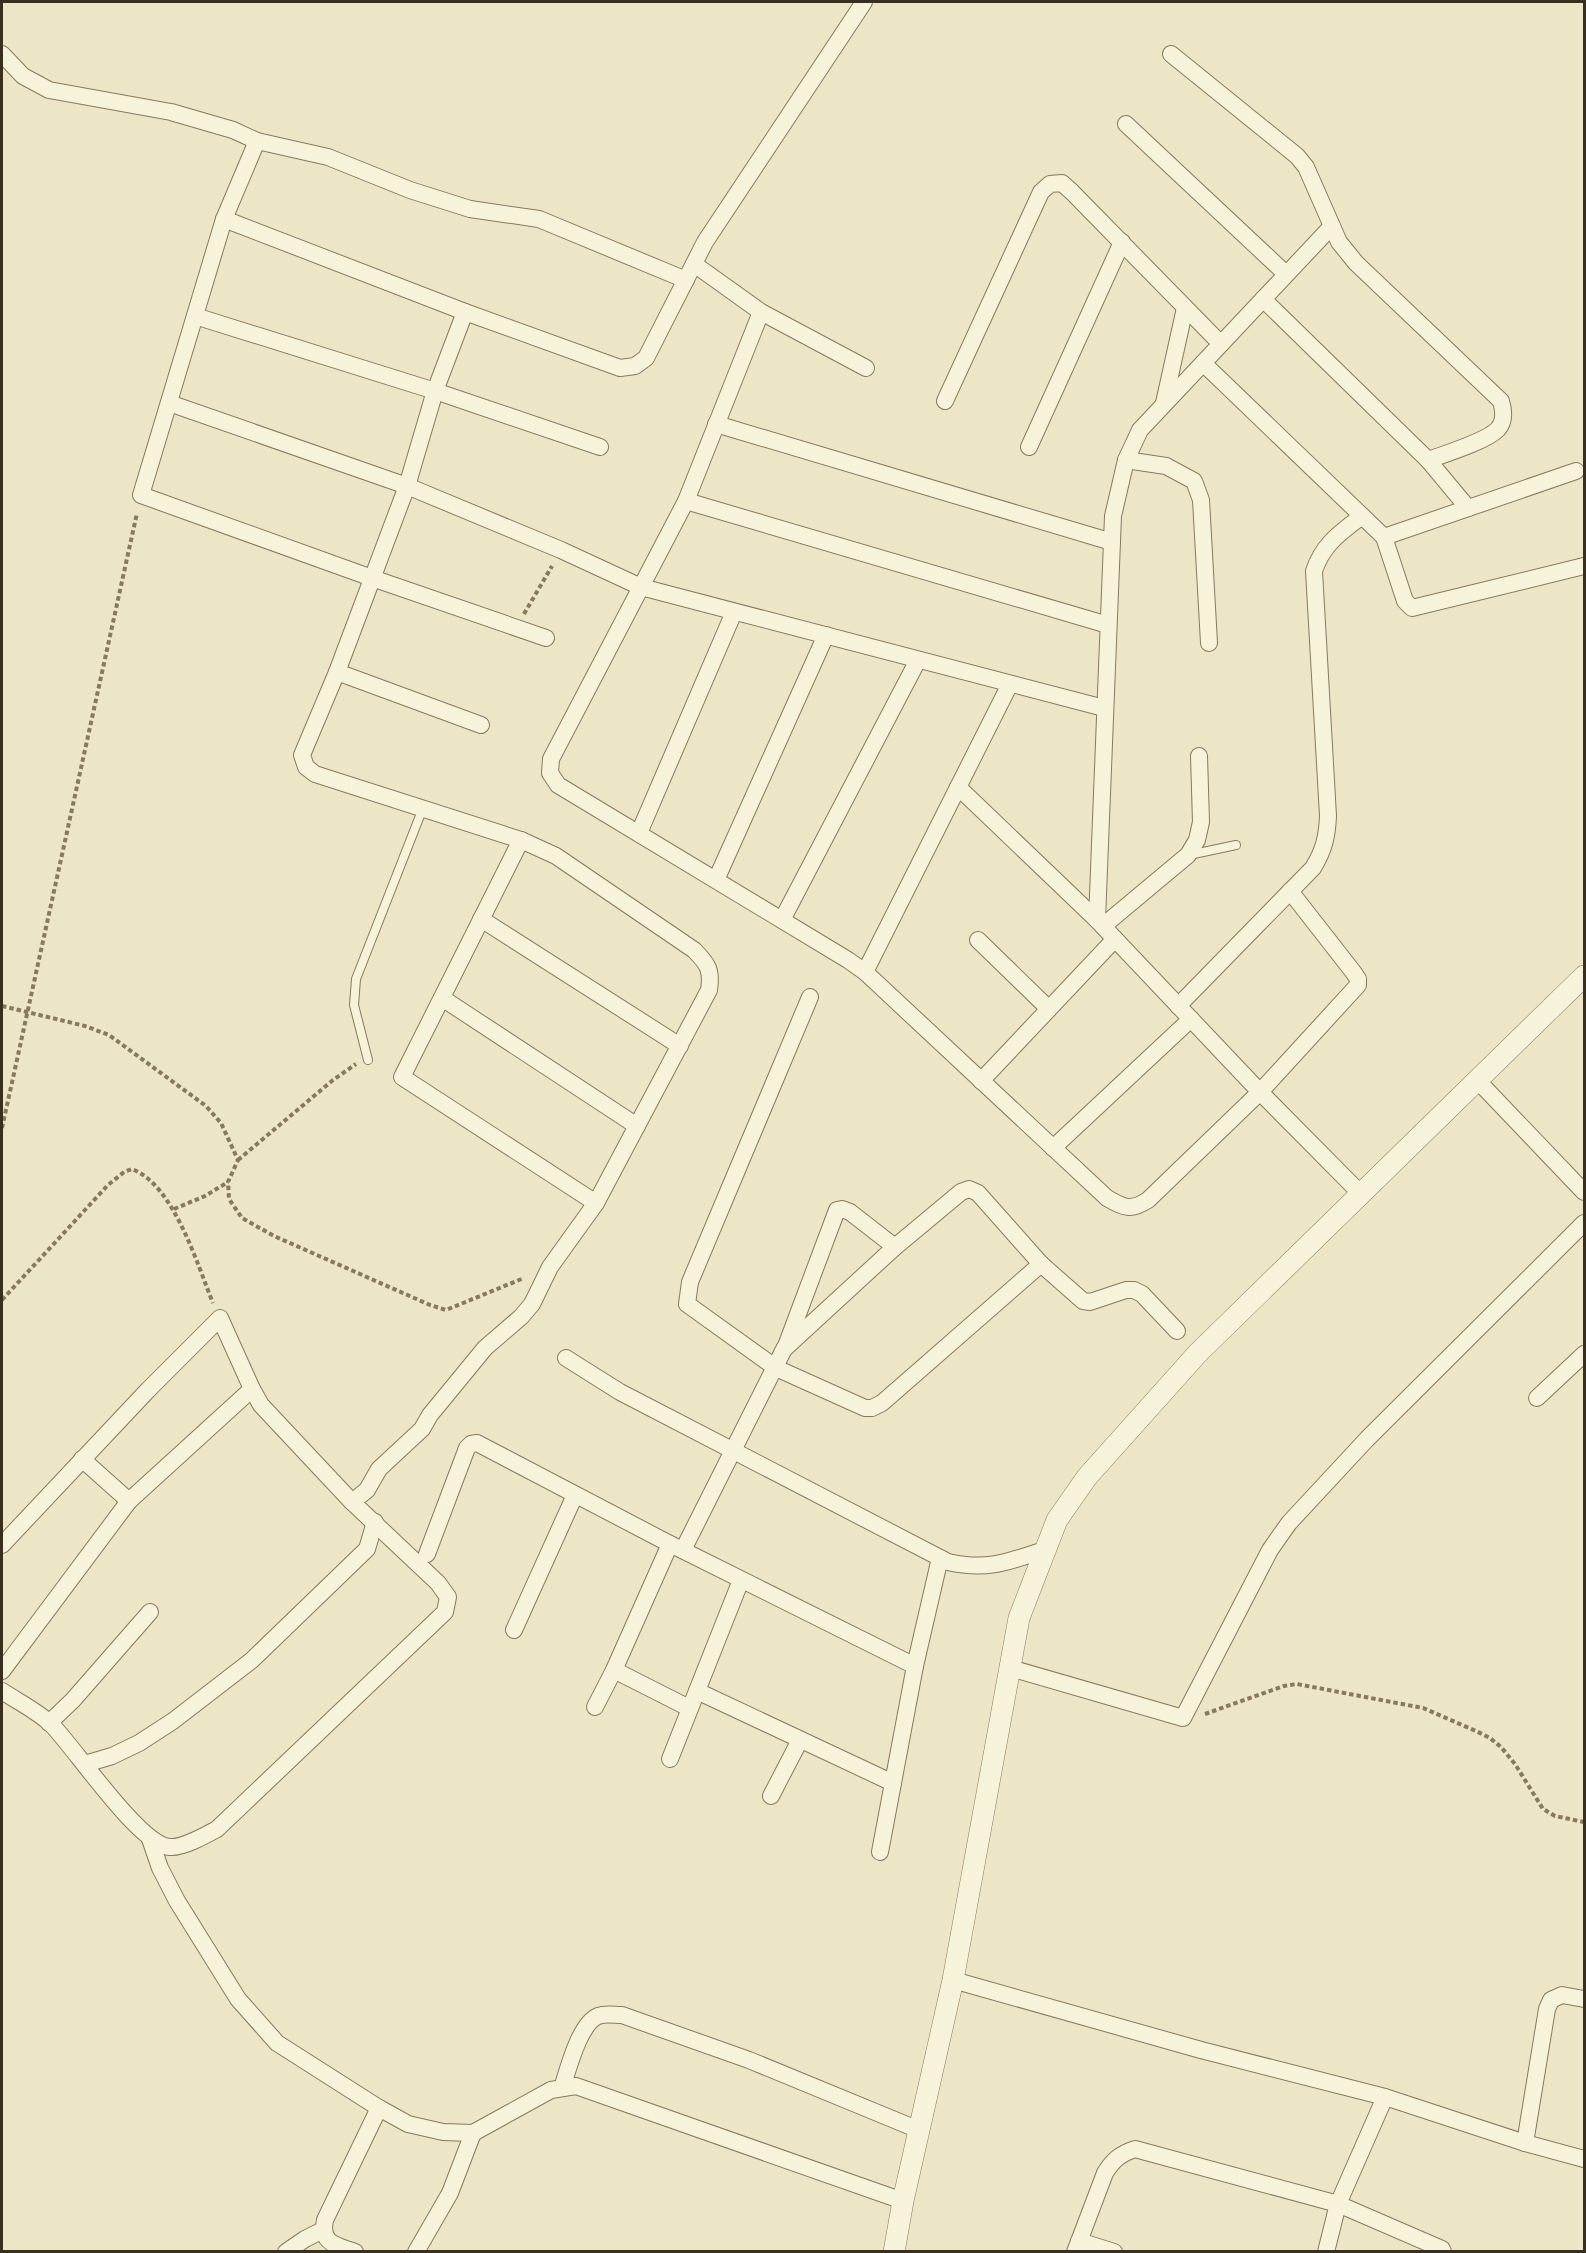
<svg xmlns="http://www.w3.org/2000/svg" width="1586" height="2253" font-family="'PT Serif',serif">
	<rect width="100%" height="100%" fill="#ece6c7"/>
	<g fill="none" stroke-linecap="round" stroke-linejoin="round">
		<defs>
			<g id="service">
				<polyline points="1189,855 1236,845"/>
				<polyline points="368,1060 354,1005 356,979 423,808"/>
			</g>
			<g id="minor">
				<polyline points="2,54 23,76 49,90 171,112 233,130 257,141 328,157 410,190 470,209 539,219 686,280"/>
				<path d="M1171 54 1297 156 1306 167 1339 242 1356 263 1501 401C1504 411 1505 421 1498 429 1487 441 1445 454 1428 460"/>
				<polyline points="1126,124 1286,274"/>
				<polyline points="257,141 224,219 141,495 372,578 546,638"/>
				<polyline points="224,219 465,312 620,368 635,366 646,358 705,242 864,2"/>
				<polyline points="694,264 761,312 866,368"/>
				<polyline points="1263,299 1428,460 1468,508"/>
				<path d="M761 312 686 501 551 759 550 773 558 785 848 960 865 972 1107 1198C1124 1208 1131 1211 1148 1200L1260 1092 1358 985V979L1354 973 1290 891"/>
				<polyline points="195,316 435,391 600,447"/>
				<polyline points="1203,363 1384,537 1405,601 1412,608 1584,566"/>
				<polyline points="945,401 1041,192 1050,184 1062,183 1072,192 1221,344"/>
				<polyline points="169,403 407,486 561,550 641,587 1104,708"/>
				<polyline points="1164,403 1185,308"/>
				<polyline points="716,424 1112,542"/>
				<polyline points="1029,447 1122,242"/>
				<polyline points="1126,460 1166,466 1194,481 1201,500 1209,643"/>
				<polyline points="686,501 1108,625"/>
				<polyline points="1384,537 1576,471"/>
				<polyline points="337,672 481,725"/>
				<polyline points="958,787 1097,920 1260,1092 1361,1194"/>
				<polyline points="639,833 734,612"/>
				<polyline points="521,840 402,1077 596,1203"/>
				<polyline points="716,880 826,635"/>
				<polyline points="481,919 680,1046"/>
				<polyline points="782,920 918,660"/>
				<polyline points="1097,920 1113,516 1126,460 1140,430 1332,226"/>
				<polyline points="1103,926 1188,855 1197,840 1201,822 1199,756"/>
				<polyline points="978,940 1049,1009"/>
				<polyline points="865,972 1010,684"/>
				<polyline points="810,997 690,1282 687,1304 776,1368 865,1408 872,1408 882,1403 1041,1264"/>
				<polyline points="442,998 637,1126"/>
				<path d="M1178 1006 1313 868C1324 850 1327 837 1328 816L1314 571C1323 544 1340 533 1362 516"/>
				<polyline points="981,1081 1115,939"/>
				<polyline points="1478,1081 1584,1192"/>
				<polyline points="1053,1148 1191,1019"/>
				<polyline points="786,1346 837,1210 842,1209 850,1212 895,1247"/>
				<path d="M566 1358 620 1392 948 1562C987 1571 1008 1562 1044 1550"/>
				<polyline points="1537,1398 1584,1354"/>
				<polyline points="82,1459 129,1501 252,1389"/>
				<path d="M352 1502 367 1490 379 1469 422 1429 430 1415 485 1348 521 1317 532 1304 550 1267 596 1203 709 990C712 970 708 964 694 950L556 856 521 840 315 774 306 767 302 755 337 672 407 486 435 391 465 312"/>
				<path d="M2 1545 148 1390 220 1318 252 1389 261 1405 352 1502 438 1583 448 1597 445 1612 217 1829C206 1835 183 1848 170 1847 140 1846 75 1748 51 1724 37 1711 17 1701 2 1691"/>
				<polyline points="683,1550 784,1349 895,1247 961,1192 969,1189 978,1193 1041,1264 1083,1301 1090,1302 1126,1290 1134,1290 1142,1294 1177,1331"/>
				<polyline points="427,1554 467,1448 471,1444 477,1443 670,1544 915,1666"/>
				<polyline points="514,1630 575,1495"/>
				<polyline points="1010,1668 1183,1718 1270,1550 1289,1523 1367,1439 1584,1223"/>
				<polyline points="614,1670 689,1708"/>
				<polyline points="2,1671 129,1501"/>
				<polyline points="697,1691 893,1783"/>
				<polyline points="595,1707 614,1670 670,1544"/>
				<polyline points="49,1723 73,1700 150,1612"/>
				<polyline points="670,1759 741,1580"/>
				<polyline points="85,1764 112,1756 139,1743 173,1721 252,1660 367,1549 375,1522"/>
				<polyline points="771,1796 800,1740"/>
				<polyline points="150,1839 160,1868 177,1901 238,1999 277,2043 379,2108 408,2124 443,2132 473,2133 551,2090 576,2086 903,2201"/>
				<polyline points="880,1852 915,1666 940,1558"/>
				<polyline points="953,1980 1201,2050 1385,2097 1525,2143 1584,2159"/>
				<path d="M562 2088C568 2070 579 2024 598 2016 606 2013 614 2015 622 2015L749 2060 919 2130"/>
				<polyline points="1525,2143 1547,2009 1551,2000 1562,1995 1584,1999"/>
				<polyline points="1079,2241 1114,2252"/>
				<polyline points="286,2252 305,2239 323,2230"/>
				<path d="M355 2252C336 2245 320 2244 325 2220L379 2108"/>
				<polyline points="416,2252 450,2193 473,2133"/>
				<path d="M1075 2252 1105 2173C1113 2160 1120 2154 1135 2149L1338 2204 1442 2249 1443 2252"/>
				<polyline points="1326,2252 1338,2204 1385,2097"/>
			</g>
			<polyline id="tertiary" points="894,2252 903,2201 953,1980 1019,1618 1057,1520 1087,1477 1198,1353 1584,976"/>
		</defs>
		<use href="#service" stroke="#87795d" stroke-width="10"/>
		<use href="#minor" stroke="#87795d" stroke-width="18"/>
		<use href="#tertiary" stroke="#87795d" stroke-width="22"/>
		<g stroke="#87795d" stroke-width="4" stroke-dasharray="4.5 3" stroke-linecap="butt">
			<polyline points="524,614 552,566"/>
			<polyline points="2,1006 85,1026 109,1035 206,1106 221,1123 238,1160 228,1182 229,1199 242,1218 274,1236 430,1305 446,1310 524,1278"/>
			<polyline points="2,1128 137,513"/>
			<polyline points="238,1160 333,1080 356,1064"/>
			<polyline points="174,1209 205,1196 228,1182"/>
			<path d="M2 1300 108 1185 124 1172 132 1169C174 1185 197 1264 213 1303"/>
			<polyline points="1205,1714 1284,1686 1297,1684 1423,1708 1476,1731 1490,1738 1501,1747 1515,1764 1543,1809 1555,1816 1584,1822"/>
		</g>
		<use href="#service" stroke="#f7f3da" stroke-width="8"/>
		<use href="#minor" stroke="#f7f3da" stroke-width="16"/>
		<use href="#tertiary" stroke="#f7f3da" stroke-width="21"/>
	</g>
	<rect width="1586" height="2253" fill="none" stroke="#382f20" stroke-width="6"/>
</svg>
